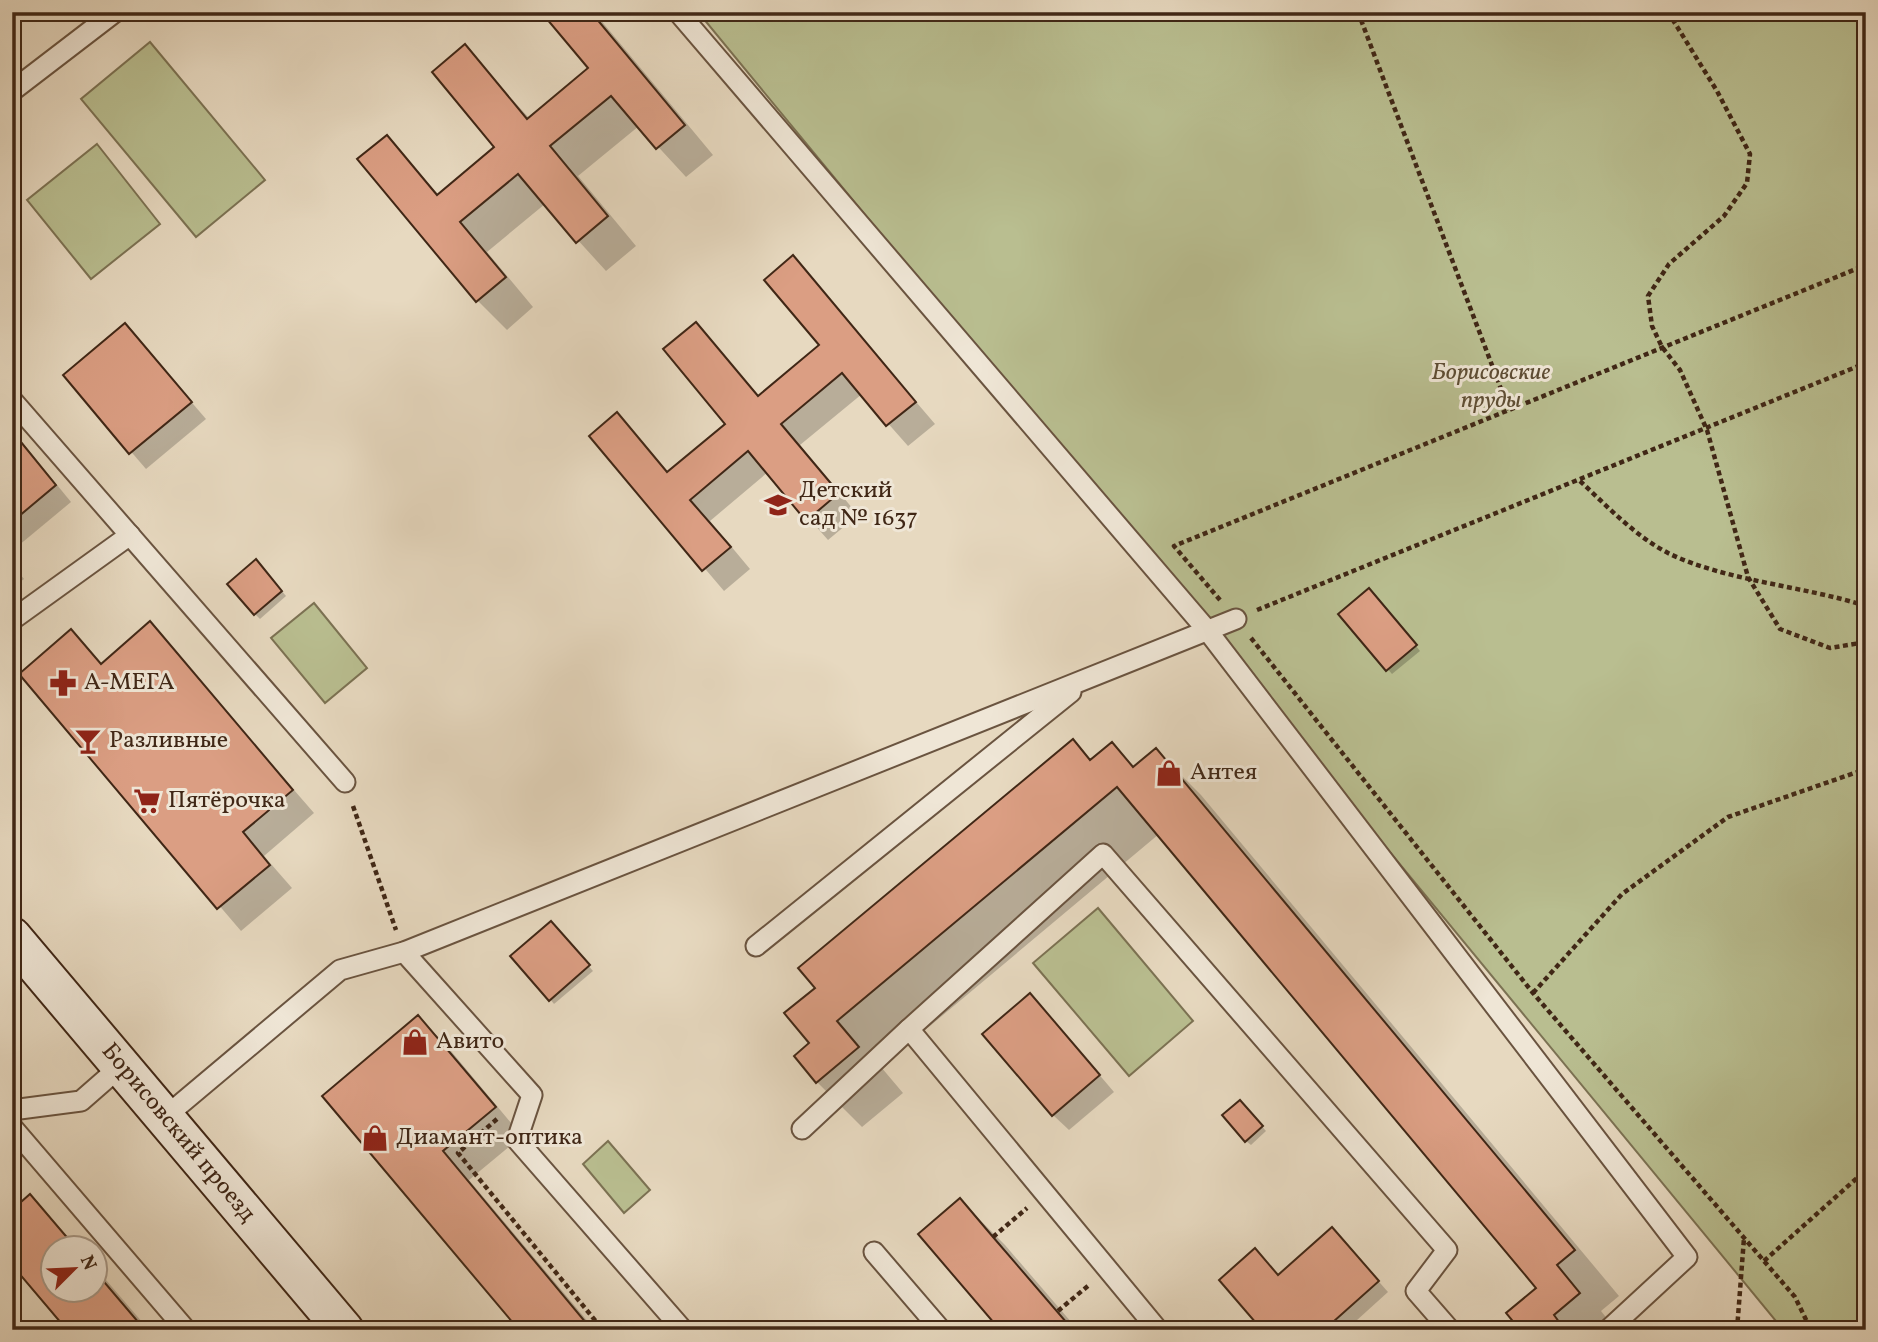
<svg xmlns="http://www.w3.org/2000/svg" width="1878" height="1342" font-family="Vollkorn,serif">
	<rect width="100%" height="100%" fill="#e7d9c0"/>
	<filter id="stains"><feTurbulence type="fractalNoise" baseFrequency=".00286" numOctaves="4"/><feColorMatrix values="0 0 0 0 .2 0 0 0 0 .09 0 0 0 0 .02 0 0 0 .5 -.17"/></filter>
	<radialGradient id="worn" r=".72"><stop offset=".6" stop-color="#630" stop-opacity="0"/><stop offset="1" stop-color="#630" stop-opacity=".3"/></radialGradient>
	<g fill="#b9be90" stroke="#7c7253" stroke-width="2">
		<polygon points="698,12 1866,12 1866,1330 1780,1330 1776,1321"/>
		<polygon points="150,42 265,180 196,237 81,99"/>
		<polygon points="97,144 160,224 91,279 27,200"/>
		<polygon points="314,603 367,668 325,703 271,638"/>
		<polygon points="1098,908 1193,1021 1129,1076 1033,963"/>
		<polygon points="608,1141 650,1190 624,1213 583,1164"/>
	</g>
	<g fill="#0003">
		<polygon points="544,12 594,12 713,155 686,177 639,126 578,176 636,246 606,271 545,204 487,252 533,307 507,330 478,301 386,137 439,195 497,147 465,47 530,119 591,68"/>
		<polygon points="793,258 935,424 908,446 862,394 800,445 858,515 828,540 768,472 710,521 750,569 724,591 592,436 617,415 669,473 728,424 696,324 760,397 821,346"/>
		<polygon points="125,325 206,419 146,469 65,375"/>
		<polygon points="12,430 71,502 12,551"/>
		<polygon points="12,564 24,579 12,588"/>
		<polygon points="261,566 286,596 260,619 255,614"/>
		<polygon points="1374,595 1420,651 1392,674 1341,614"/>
		<polygon points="150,624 314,813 264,856 292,888 241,931 21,674 71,632 102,665"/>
		<polygon points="1073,741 1092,761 1112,744 1135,767 1156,750 1201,795 1619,1296 1601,1311 1616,1330 1522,1330 1538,1288 1159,834 881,1067 903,1093 862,1127 817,1082 812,1044 817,988"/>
		<polygon points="556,928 593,971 554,1004 550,999"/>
		<polygon points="1045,1011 1114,1092 1069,1130 1053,1115"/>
		<polygon points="418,1017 446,1045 522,1136 469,1180 595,1330 521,1330 325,1096"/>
		<polygon points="1244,1106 1266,1131 1251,1145 1246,1141"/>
		<polygon points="30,1197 79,1248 52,1248 52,1290 94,1290 94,1266 149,1330 70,1330 12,1262"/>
		<polygon points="960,1200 1005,1245 1078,1330 1002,1330"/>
		<polygon points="1342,1240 1388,1292 1346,1330 1265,1330 1279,1277"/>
	</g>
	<g fill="#db9e83" stroke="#402716" stroke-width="2">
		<polygon points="541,12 591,12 685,125 656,149 611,96 550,146 608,216 576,243 518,174 460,222 506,277 476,302 357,159 387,135 437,195 494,147 432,72 465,44 527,119 588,68"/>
		<polygon points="793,255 916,402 886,426 842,373 781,424 839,493 806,521 748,451 690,500 731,547 702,571 589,436 617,412 667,472 725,424 663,349 696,322 758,396 819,345 764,280"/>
		<polygon points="125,323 192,402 129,454 63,375"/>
		<polygon points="12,431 56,485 12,522"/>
		<polygon points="256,559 282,591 254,615 227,584"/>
		<polygon points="1369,588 1417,645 1386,671 1338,614"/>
		<polygon points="150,621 293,790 243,832 270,865 217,909 19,674 71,629 101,664"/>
		<polygon points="1073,739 1090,760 1112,742 1133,767 1156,748 1575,1250 1557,1265 1580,1293 1554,1315 1565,1330 1520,1330 1506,1313 1536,1288 1117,787 837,1021 859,1047 816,1083 794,1056 809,1043 784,1013 815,988 798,968"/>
		<polygon points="551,921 590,965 549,1001 510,956"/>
		<polygon points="1030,993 1100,1075 1052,1116 982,1034"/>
		<polygon points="418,1015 496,1107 443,1151 592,1330 519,1330 322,1096"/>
		<polygon points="1240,1100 1263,1126 1245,1142 1222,1115"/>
		<polygon points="30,1194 76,1248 52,1248 52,1290 94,1290 94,1270 145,1330 67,1330 12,1265 12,1210"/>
		<polygon points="960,1198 993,1237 1073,1330 1000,1330 918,1234"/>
		<polygon points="1332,1227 1379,1281 1324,1330 1262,1330 1219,1280 1255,1248 1278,1275"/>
	</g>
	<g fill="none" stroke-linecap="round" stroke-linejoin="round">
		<defs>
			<g id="lane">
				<polyline points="678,12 1207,630 1687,1257 1608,1330"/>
				<polyline points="12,91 115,12"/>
				<polyline points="12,400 345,782"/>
				<polyline points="12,620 130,535"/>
				<polyline points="756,946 1071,692"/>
				<polyline points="404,952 532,1095 517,1140 683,1330"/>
				<polyline points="909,1029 1103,854 1447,1250 1416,1291 1450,1330"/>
				<polyline points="12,1110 81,1101 121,1066"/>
				<polyline points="165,1117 340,970 404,952 1236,619"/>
				<polyline points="12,1127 186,1330"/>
				<polyline points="802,1129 909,1029 1158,1330"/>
				<polyline points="874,1252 941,1330"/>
			</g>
			<polyline id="secondary" points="12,937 344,1330"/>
		</defs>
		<use href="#lane" stroke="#6a5440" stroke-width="23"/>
		<use href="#secondary" stroke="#402716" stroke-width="42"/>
		<g stroke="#402716" stroke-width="4.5" stroke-dasharray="5 3.5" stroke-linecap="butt">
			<polyline points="1358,12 1509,410"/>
			<polyline points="1668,12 1717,91 1750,154 1747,183 1724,216 1669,264 1648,296 1652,326 1662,347 1680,370 1707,430 1748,577 1780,629 1830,648 1866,642"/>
			<path d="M1580 481C1607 506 1635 536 1668 553 1725 581 1804 586 1866 606"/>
			<polyline points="1220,600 1174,546 1866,265"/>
			<polyline points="1257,610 1866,363"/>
			<polyline points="1251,638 1533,993 1795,1297 1811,1330"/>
			<polyline points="353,806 396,930"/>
			<polyline points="1533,993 1622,894 1728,817 1866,769"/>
			<polyline points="497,1119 458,1153 603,1330"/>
			<polyline points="1858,1177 1866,1181"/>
			<polyline points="993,1237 1027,1208"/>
			<polyline points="1764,1261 1866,1170"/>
			<polyline points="1058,1311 1089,1285"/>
			<polyline points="1737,1330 1744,1238"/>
		</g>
		<use href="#lane" stroke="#efe6d6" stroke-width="19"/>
		<use href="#secondary" stroke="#efe6d6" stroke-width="38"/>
	</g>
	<defs>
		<symbol id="school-bare" viewBox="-9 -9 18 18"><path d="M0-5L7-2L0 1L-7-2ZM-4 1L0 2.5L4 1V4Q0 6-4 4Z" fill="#8f2418" stroke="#efe6d6" stroke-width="2.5" paint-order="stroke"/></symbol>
		<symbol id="pharmacy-bare" viewBox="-9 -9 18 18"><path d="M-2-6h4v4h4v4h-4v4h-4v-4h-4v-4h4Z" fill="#8f2418" stroke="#efe6d6" stroke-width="2.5" paint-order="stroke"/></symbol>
		<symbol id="bar-bare" viewBox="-9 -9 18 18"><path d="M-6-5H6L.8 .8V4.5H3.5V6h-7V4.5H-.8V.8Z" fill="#8f2418" stroke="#efe6d6" stroke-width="2.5" paint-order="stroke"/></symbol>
		<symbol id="shop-bare" viewBox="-9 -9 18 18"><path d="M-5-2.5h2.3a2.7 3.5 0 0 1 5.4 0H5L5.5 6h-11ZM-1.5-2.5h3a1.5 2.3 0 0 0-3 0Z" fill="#8f2418" stroke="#efe6d6" stroke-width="2.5" paint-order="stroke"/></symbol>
		<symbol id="supermarket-bare" viewBox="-9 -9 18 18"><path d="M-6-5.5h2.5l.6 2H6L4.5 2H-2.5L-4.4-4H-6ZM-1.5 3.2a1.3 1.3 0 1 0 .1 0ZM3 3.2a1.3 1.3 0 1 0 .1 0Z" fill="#8f2418" stroke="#efe6d6" stroke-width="2.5" paint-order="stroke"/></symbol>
	</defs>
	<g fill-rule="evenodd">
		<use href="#school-bare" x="759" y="486" width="38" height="38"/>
		<use href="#pharmacy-bare" x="44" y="664" width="38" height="38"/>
		<use href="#bar-bare" x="69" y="722" width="38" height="38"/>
		<use href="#shop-bare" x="1150" y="754" width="38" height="38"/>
		<use href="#supermarket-bare" x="128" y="782" width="38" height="38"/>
		<use href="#shop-bare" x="396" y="1023" width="38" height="38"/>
		<use href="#shop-bare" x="356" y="1119" width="38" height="38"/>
	</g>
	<g text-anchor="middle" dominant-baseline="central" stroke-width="6" stroke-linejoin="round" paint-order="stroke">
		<g font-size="24" font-style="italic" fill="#5e4d34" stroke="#efe6d6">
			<text x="1491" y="373">Борисовские<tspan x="1491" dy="28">пруды</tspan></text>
		</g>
		<g font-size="24" fill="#402716" stroke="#efe6d6" text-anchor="start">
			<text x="799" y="491">Детский<tspan x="799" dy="28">сад № 1637</tspan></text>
			<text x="84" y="683">А-МЕГА</text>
			<text x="109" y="741">Разливные</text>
			<text x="1190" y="773">Антея</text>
			<text x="168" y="801">Пятёрочка</text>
			<text x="436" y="1042">Авито</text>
			<text x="396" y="1138">Диамант-оптика</text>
		</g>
		<g font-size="24" fill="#402716" stroke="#efe6d6">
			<text transform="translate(178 1133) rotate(50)">Борисовский проезд</text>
		</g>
	</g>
	<rect width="1878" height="1342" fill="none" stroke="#e7d9c0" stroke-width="42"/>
	<rect x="14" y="14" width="1850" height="1314" fill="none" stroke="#402716" stroke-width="3.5"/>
	<rect x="21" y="21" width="1836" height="1300" fill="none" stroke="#402716" stroke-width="2"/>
	<g transform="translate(74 1269) rotate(66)"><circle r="33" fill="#efe6d6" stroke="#a99a89" stroke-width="2"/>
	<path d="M0-5L12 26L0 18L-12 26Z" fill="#8f2418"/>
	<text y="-10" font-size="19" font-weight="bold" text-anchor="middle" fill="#402716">N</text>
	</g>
	<rect width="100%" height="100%" filter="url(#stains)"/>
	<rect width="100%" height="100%" fill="url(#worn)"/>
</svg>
